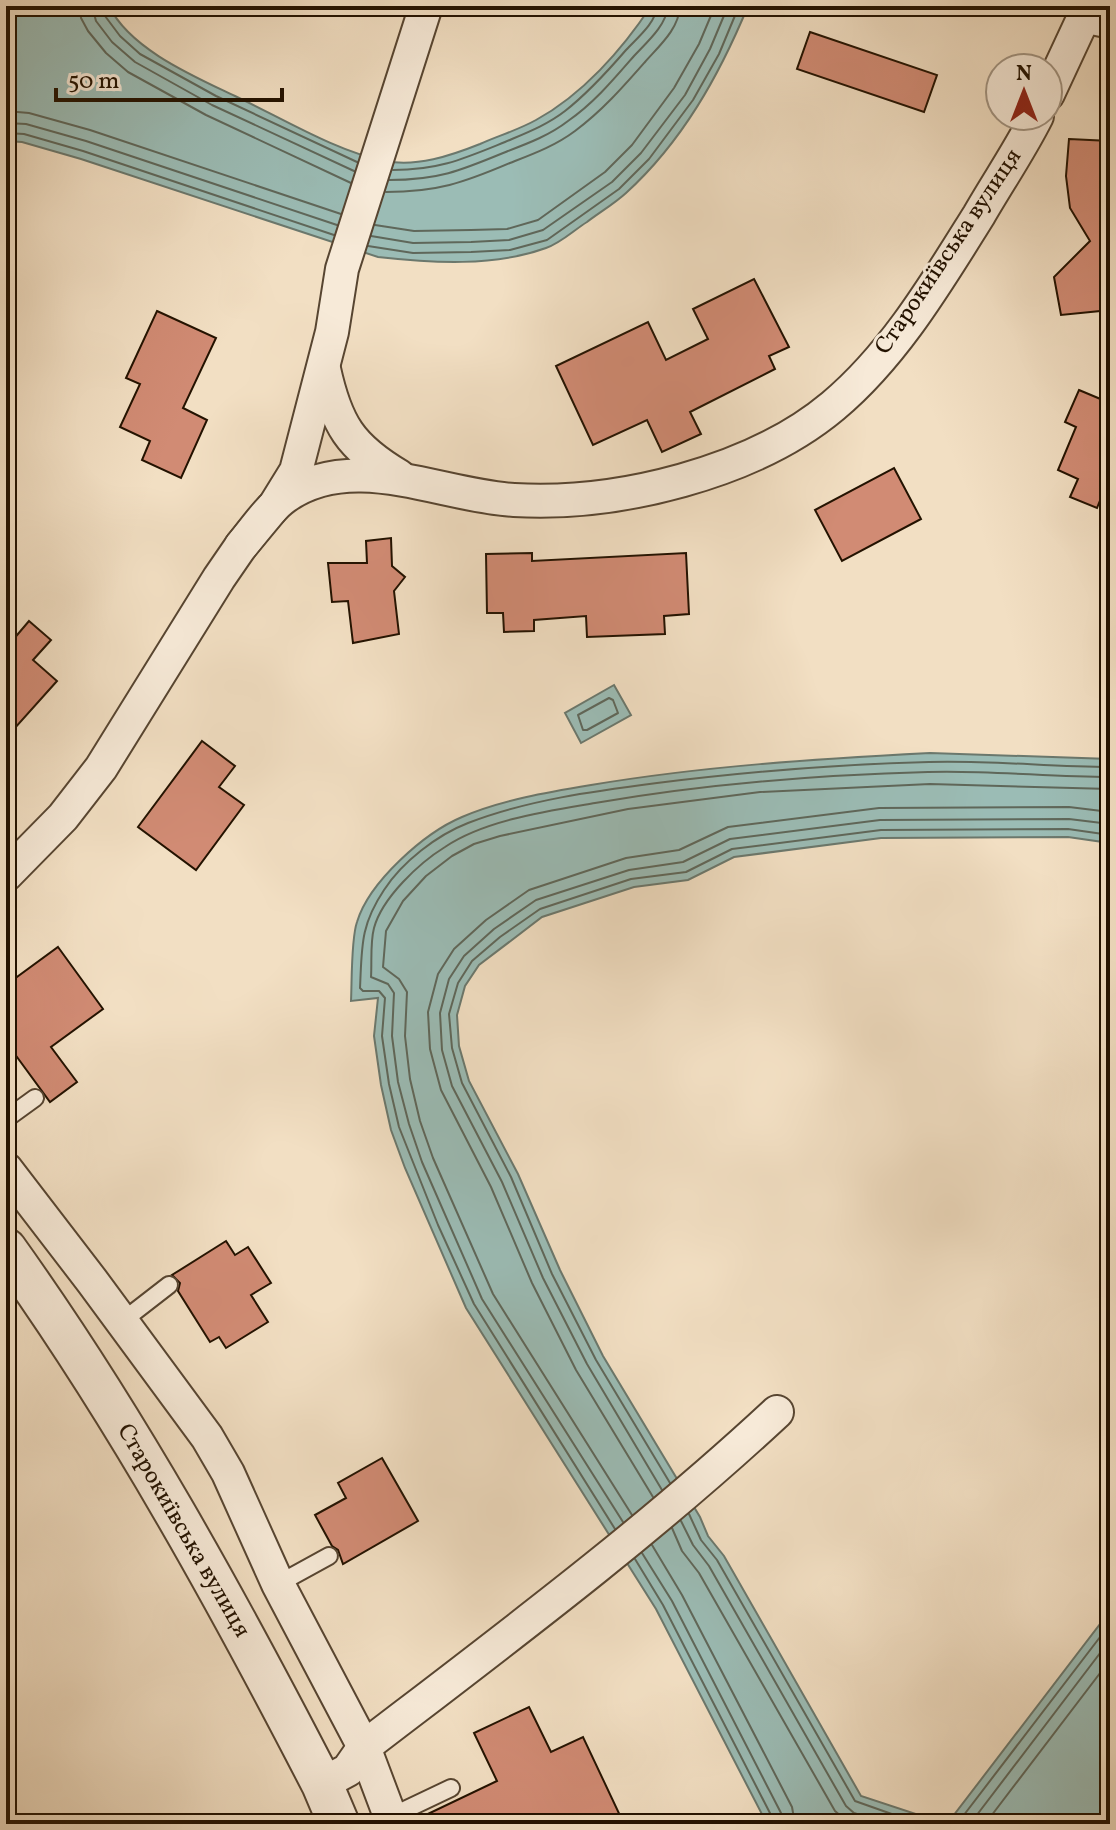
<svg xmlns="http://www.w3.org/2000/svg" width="1116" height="1830" font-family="Vollkorn,serif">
	<rect width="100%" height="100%" fill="#f2dfc3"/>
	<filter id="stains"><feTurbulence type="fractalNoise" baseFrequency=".0025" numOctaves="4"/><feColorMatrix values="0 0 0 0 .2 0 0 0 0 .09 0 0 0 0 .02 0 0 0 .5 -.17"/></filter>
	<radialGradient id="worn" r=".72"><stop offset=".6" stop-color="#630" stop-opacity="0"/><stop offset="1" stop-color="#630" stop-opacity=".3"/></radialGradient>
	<g fill="#9bbcb5" stroke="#6b786d" stroke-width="2">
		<path d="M6 6H109C130 49 193 76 235 96 280 117 337 152 385 161 417 167 450 156 480 144 498 136 518 130 536 120 582 95 622 50 651 6H748C719 76 682 142 626 193 614 204 600 212 587 222 574 230 561 243 546 248 494 267 432 263 378 257L81 159 22 142 6 141Z"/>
		<polygon points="614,685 631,715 581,743 565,713"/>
		<path d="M930 753 1110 759V843L1068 837 881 838 734 857 688 880 634 887 542 917 479 965 465 986 457 1015 459 1046 469 1081 518 1174 560 1270 603 1356 700 1517 708 1536 724 1556 861 1796 946 1824H767L656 1609 466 1308 405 1168 391 1130 381 1085 374 1036 378 998 351 1001C352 981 351 939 357 922 369 882 424 833 462 817 501 800 549 792 591 785 704 766 816 759 930 753Z"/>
		<polygon points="1110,1611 1110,1809 1101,1824 947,1824"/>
	</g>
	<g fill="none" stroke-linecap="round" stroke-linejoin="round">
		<g stroke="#5f675a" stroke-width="2">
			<polyline points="80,6 81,18 88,31 106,53 128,72 206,115 351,183"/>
			<polyline points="92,6 96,21 112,42 135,62 212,105 354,171"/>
			<polyline points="102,6 105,16 120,36 140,54 216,96 357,162"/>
			<polyline points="6,111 29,113 90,130 341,214"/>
			<polyline points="6,123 26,124 86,141 337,225"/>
			<polyline points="6,133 24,134 83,151 334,235"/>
			<path d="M393 170C439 170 463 159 505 142 526 133 547 125 565 111 588 93 607 72 626 50 637 38 656 23 657 6"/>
			<path d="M389 180C440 180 462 170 508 151 529 143 550 135 568 121 594 103 614 79 634 56 647 42 666 26 668 6"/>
			<path d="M386 192C437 192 463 183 510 163 533 154 555 146 575 131 602 111 623 87 645 62 659 46 679 29 680 6"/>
			<polyline points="375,225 414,231 471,230 507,229 538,220 605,172 632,145 674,88 699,44 715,6"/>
			<polyline points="371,236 413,243 471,242 509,240 543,230 612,182 641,153 685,95 710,49 728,6"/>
			<polyline points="368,246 413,253 471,252 510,250 547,240 619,189 649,159 693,100 719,54 739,6"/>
			<polygon points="609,698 613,700 618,713 587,730 583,730 578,715"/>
			<polyline points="670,1483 596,1360 552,1274 511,1177 462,1083 452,1048 449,1014 458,983 472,961 500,937 540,909 631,879 686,872 732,849 881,830 1068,829 1110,835"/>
			<polyline points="662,1490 587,1364 543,1278 502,1182 452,1086 442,1050 440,1013 449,979 464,956 494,929 536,900 629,870 683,862 730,839 880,820 1069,819 1110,824"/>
			<polyline points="653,1497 576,1370 532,1283 491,1187 441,1090 430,1049 428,1012 438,974 454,949 486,920 529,890 626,858 679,850 728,827 879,808 1069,807 1110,812"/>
			<polyline points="689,1514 701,1540 717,1560 855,1801 920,1824"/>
			<polyline points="632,1515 493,1294 433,1158 420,1121 410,1079 405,1036 407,992 399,979 383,967 386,931 403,901 426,876 452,856 474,844 500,836 628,809 760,792 930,784 1110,789"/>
			<polyline points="681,1521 693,1545 709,1566 846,1806 854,1813 888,1824"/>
			<path d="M623 1522 482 1299 422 1162 409 1124 398 1082 392 1036 394 993 388 984 371 977C372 962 370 943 374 928 382 898 419 863 445 847 485 820 548 811 595 803 705 784 816 775 928 772 988 770 1049 777 1110 777"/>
			<polyline points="672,1528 682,1551 699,1573 835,1811 850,1824"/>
			<path d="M615 1529 474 1304 438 1225 399 1127 389 1084 382 1036 385 998 379 991H363L360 988C362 947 360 926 384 890 402 862 437 835 468 823 527 800 595 791 657 783 747 772 838 764 929 762 989 760 1050 767 1110 767"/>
			<polyline points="652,1545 682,1595 792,1807 795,1824"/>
			<polyline points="642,1553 672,1601 781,1813 783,1824"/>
			<polyline points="635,1559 663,1605 772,1817 773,1824"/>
			<polyline points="957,1824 1110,1624"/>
			<polyline points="970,1824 1110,1640"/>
			<polyline points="985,1824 1110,1660"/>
		</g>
	</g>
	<g fill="#d18b74" stroke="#231200" stroke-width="2">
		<polygon points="810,32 937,75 924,112 797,69"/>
		<polygon points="1069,139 1110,141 1110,310 1061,315 1054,277 1090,241 1070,208 1066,176"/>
		<polygon points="754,279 789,347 769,356 775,369 690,412 701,434 662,452 647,420 593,445 556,366 648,322 666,360 708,339 693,309"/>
		<polygon points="157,311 216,338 183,408 207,420 181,478 142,460 150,441 120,427 140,384 126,378"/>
		<polygon points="1079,390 1110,403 1110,502 1101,498 1097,508 1070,497 1078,479 1058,470 1076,427 1065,422"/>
		<polygon points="894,468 921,519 842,561 815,510"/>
		<polygon points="391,538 392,566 405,577 394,591 399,634 353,643 348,601 332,602 328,563 367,563 366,541"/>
		<polygon points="532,553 532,561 686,553 689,614 664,616 665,634 587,637 586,616 534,620 534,631 504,632 503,613 487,613 486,554"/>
		<polygon points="29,621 51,640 33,660 57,681 6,738 6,636 12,641"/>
		<polygon points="202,741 235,766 219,787 244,805 196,870 138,827"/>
		<polygon points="58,947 103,1009 51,1047 77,1082 50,1102 6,1042 6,985"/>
		<polygon points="226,1241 235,1255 248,1247 271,1283 251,1295 268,1322 226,1348 219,1337 210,1342 178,1291 180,1283 172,1275"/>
		<polygon points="382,1458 418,1521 343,1564 338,1550 332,1546 315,1515 346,1498 338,1483"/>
		<polygon points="529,1707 551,1752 583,1737 624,1824 412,1824 411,1822 497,1781 474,1733"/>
	</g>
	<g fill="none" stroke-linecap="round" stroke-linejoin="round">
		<defs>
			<g id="service">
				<polyline points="1081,24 1110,30"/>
				<polyline points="6,1119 35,1098"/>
				<polyline points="120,1323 169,1285"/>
				<polyline points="278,1584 329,1556"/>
				<polyline points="390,1817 451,1788"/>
			</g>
			<g id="minor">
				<polyline points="1048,94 1089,6"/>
				<path d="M324 369C336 424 350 447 399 476"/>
				<path d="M241 546C255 529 268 509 285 497 353 449 440 496 514 500 617 506 753 473 833 406 894 355 937 282 979 215 998 182 1020 150 1037 116"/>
				<polyline points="6,875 63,817 101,768 219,578 241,546 275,505 296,471 332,332 342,269 426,6"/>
				<polyline points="6,1169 92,1281 207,1437 228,1473 278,1584 364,1747 393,1824"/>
				<path d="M322 1784 348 1770 364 1747C505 1639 647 1533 777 1412"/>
			</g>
			<path id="tertiary" d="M6 1249C127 1418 227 1600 322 1784L339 1824"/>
		</defs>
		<use href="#service" stroke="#574531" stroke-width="20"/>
		<use href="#minor" stroke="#574531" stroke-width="36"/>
		<use href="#tertiary" stroke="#574531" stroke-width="44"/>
		<use href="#service" stroke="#f7ead8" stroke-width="16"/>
		<use href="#minor" stroke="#f7ead8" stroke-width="32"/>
		<use href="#tertiary" stroke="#f7ead8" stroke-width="40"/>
	</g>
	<g text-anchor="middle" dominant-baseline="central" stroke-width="6" stroke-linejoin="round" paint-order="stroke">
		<g font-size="24" fill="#231200" stroke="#f7ead8">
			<text transform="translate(949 252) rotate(-56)">Старокиївська вулиця</text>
			<text transform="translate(183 1531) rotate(60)">Старокиївська вулиця</text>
		</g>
	</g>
	<rect width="1116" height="1830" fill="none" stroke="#f2dfc3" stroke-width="32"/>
	<rect x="8" y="8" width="1100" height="1814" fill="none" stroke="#231200" stroke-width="4"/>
	<rect x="16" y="16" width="1084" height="1798" fill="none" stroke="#231200" stroke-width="2"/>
	<g transform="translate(1024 92)"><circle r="38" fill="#f7ead8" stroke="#a29482" stroke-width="2"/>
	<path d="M0-6L14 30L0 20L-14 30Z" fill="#8f2418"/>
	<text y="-12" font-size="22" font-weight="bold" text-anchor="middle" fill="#231200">N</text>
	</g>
	<path d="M56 88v12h226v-12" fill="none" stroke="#231200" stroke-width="4"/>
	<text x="68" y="88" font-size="24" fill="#231200" stroke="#f7ead8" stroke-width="6" paint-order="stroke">50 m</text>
	<rect width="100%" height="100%" filter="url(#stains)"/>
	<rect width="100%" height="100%" fill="url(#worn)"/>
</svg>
